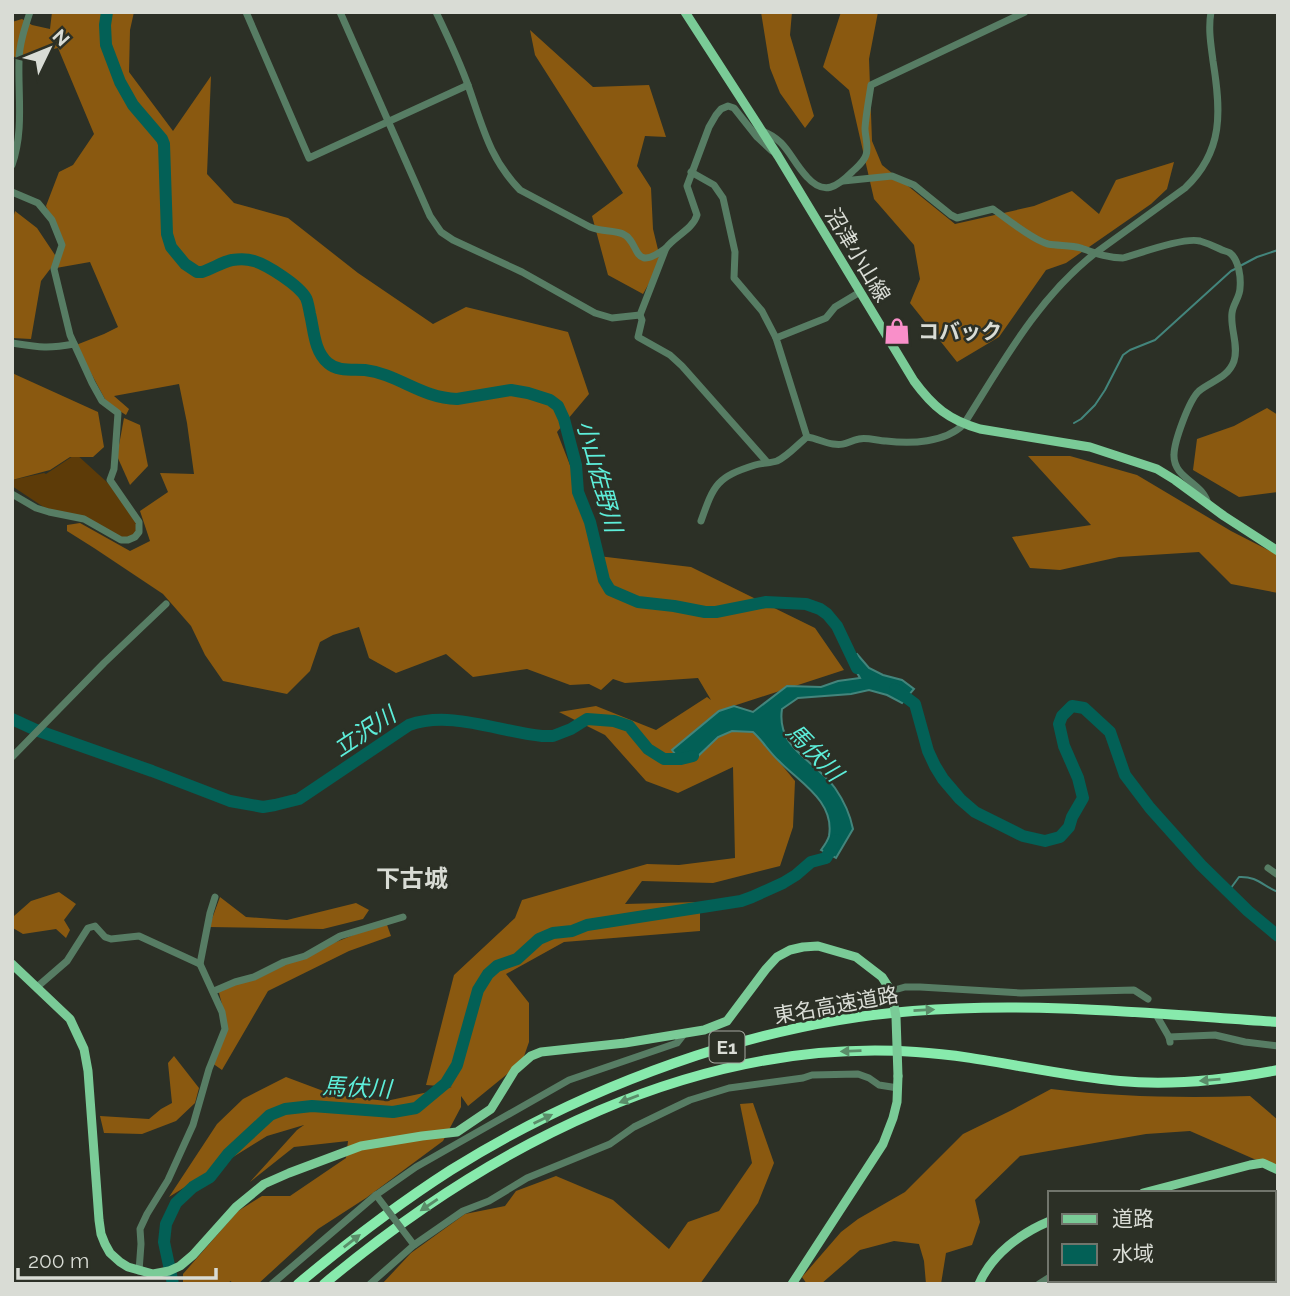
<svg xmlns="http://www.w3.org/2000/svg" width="1290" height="1296" font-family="Raleway,'Noto Sans JP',sans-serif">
	<rect width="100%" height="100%" fill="#2c3026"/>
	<polygon fill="#5d3b08" points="76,454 109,484 140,527 135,537 120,538 87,519 45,508 12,486 12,480 44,473 46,474"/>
	<g fill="#8a5910">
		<path d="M52 12H134L130 30 129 72 173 131 211 76 207 174 234 203 288 218 358 273 433 324 466 307 568 332 589 394 557 432 577 483 598 556 691 567 815 628 844 670 724 709 757 735 795 781 793 827 780 866 713 883 642 881 625 904 700 902V931L564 942 506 974 529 1003V1042L522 1062 468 1106 461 1096V1107L443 1141 366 1198 318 1229 258 1284H235L230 1281 229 1284H183V1274L238 1211 262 1196H290L346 1158 348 1141 294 1147 250 1182 297 1130 304 1125 267 1136 169 1197 217 1124 243 1099 286 1077 334 1095 386 1101 452 1087 426 1085 454 975 515 918 522 900 647 864 679 865 735 858 733 767 678 793 646 781 605 735 559 712 596 706 656 730 707 697 711 700 698 678 625 683 613 679 601 690 589 684 570 685 527 669 473 677 446 654 396 673 369 658 359 627 333 635 320 642 310 671 287 694 223 681 205 655 191 626 163 594 94 548 67 531V525L80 523 130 551 150 541 140 511 168 492 160 473 194 474 187 423 179 384 114 396 129 409 126 415 107 403 76 345 104 334 118 327 90 262 56 268 57 260 41 281 31 339 12 338V223L15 211 37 228 57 258 60 240 46 206 59 172 73 165 94 134 58 48C43 50 28 62 12 56V22L22 19 32 25 50 29Z"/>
		<polygon points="761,12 792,12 790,35 814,116 805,128 780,93 770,68"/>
		<polygon points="841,12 878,12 869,59 872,141 882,165 955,224 1034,206 1072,191 1099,214 1116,180 1174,162 1167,189 1151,204 1066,263 1046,270 999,337 957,362 910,303 920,279 914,245 874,199 849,90 823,67"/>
		<polygon points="530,30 593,87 649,85 666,137 645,136 637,166 651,188 653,229 661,262 643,294 608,275 592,216 623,193 535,55"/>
		<polygon points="12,373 98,412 104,447 93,457 70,457 50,470 12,480"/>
		<polygon points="1267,408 1278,415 1278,492 1239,497 1193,470 1197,439 1234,426"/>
		<polygon points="124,418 140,425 148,466 130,485 117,456"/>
		<polygon points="1028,456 1070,456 1137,475 1231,531 1278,555 1278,593 1231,584 1199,552 1119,557 1060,570 1030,568 1012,537 1091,525"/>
		<polygon points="59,892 76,904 64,920 70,930 66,938 56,929 23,934 13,928 14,916 31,901"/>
		<polygon points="220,897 246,917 287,920 356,903 369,910 363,919 323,929 209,927"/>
		<polygon points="386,922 391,936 349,951 268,991 222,1070 212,1063 226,1020 218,989"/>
		<polygon points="174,1056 199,1088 195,1103 176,1121 142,1134 104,1133 100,1116 149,1119 161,1109 172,1103 168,1063"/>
		<path d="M1051 1089C1117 1097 1183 1098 1250 1096L1278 1120V1166L1254 1159 1190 1131 1146 1134 1020 1156 975 1200 980 1222 972 1245 946 1253 941 1284H926L924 1261 919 1244 894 1241 860 1250 821 1284H807L802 1277 841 1232 858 1219 905 1192 963 1134 1012 1110Z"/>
		<polygon points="753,1103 774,1163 758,1203 700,1284 382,1284 411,1253 465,1214 505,1206 516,1191 556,1176 613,1200 669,1249 688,1222 719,1211 752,1163 740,1104"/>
	</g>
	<g fill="#036056" stroke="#43857c" stroke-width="2">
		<path d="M857 654 869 668 883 675 902 680 914 689 902 703 887 695 869 690 851 694 798 698 782 709C776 749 815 760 835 788 844 801 850 814 853 829L836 858 821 850C824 846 828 840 829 836 835 801 799 782 779 761 769 752 763 741 753 732L732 731 718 737 695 759 682 763 672 750 719 711 734 706 753 712 787 686 821 687 838 681 860 678 848 657Z"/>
		<polygon points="1274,1218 1278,1221 1278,1284 1274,1274"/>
	</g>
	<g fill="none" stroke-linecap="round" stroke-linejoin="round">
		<g stroke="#43857c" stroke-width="2">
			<polyline points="1240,266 1257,257 1278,250"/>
			<polyline points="1074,423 1081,419 1095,405 1105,390 1123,355 1130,350 1155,340 1231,271 1235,269"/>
			<path d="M1228 892 1239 877C1257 876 1263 886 1278 892"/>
		</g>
		<g stroke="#036056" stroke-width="12">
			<path d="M107 12 105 25 106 45 120 82 133 105 162 139 164 144 167 234 171 247 185 264 197 272H202C212 269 222 262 232 260 238 259 248 259 254 261 267 265 299 285 306 298 308 302 309 309 310 314 314 330 314 351 328 363 338 372 353 369 365 370 398 374 421 398 457 399L511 390 528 393 550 400 558 406 564 419 576 465 578 492 590 522 604 580 610 590 638 602 674 606 705 612H716L766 602 806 604 820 609 827 614 837 626 857 668"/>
			<polyline points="895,689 915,704 928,751 935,766 943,779 960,799 975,812 1023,836 1045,841 1060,837 1069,827 1072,817 1083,798 1078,778 1064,746 1059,724 1062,716 1072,706 1084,708 1110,732 1125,775 1150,808 1201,865 1248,911 1278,936"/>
			<path d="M12 719 36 730 152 771 230 801 263 807 275 805 299 799 409 725C451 710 499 732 542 736H553L571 729 587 719 614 721 629 726 648 749 664 759H681L693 756"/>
			<polyline points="173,1284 164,1242 166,1224 176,1203 193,1187 210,1177 228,1154 270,1115 285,1109 312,1106 393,1112 416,1108 446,1083 457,1065 478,990 488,974 497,966 517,959 539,939 553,933 572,931 587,925 741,901 752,897 783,883 796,875 811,862 826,858 836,840"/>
		</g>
		<g stroke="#577d64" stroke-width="7">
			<polyline points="246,12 309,158 468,85"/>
			<path d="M340 12 430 216 441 232 453 240 522 272 595 313 612 318 640 315 666 248C675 236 693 229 697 215L687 186 709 127 716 115 721 109 728 106 734 108 757 137 772 151"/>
			<path d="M436 12C448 37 460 62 469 88 483 128 490 159 520 190L590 227C602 232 615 230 623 234 641 242 631 274 666 248"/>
			<path d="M762 131C787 140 790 159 807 177 824 196 837 187 852 172 857 167 864 162 866 155 869 147 865 137 865 128 866 114 869 99 871 85L1025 12"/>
			<path d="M12 165C24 131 18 96 19 61 19 45 25 27 30 12"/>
			<polyline points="691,172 714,185 723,198 735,252 734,278 762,311 776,338"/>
			<path d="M843 181 892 176 914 185 951 215 957 218 993 209C1007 219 1033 240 1048 244 1059 246 1071 245 1081 248 1095 253 1107 258 1123 258 1141 253 1184 237 1200 241 1207 243 1214 246 1220 249 1223 251 1227 251 1230 253 1239 260 1241 278 1240 288 1240 297 1233 304 1232 313 1230 329 1239 345 1234 361 1228 378 1211 381 1199 391 1189 400 1174 442 1174 455 1173 479 1205 483 1208 505"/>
			<polyline points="12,192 38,203 52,220 62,245 54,269 70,335 92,383 102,401 118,413 114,469 110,480 139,522 139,532 135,537 128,540 121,540 84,519 49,512 36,508 12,494"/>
			<polyline points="640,315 642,320 638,337 670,355 682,366 767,462"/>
			<path d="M12 343C38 347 47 349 74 344"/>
			<path d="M807 437C816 438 825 443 833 444 846 446 848 441 859 439 867 437 878 441 886 441 911 444 945 443 964 424 1002 364 1037 299 1094 254L1185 188C1224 151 1221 111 1213 61 1211 45 1208 29 1211 12"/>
			<path d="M701 521C714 484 717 477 755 465 762 463 771 463 777 461 788 456 798 444 807 437L776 338 826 318 835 307 860 292"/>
			<polyline points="12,757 104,663 166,604"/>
			<polyline points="1268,868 1278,875"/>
			<polyline points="37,987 67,961 88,928 95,926 105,937 111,939 139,936 200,964"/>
			<polyline points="214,991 235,982 254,977 284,962 305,956 340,936 403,917"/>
			<polyline points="891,991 905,987 920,987 1021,993 1134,990 1148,999"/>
			<polyline points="1158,1018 1169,1037 1170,1042"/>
			<polyline points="1169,1037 1215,1035 1245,1042 1278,1046"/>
			<polyline points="139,1271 141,1244 140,1229 147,1214 168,1180 193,1125 209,1069 225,1029 222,1012 200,964 210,913 215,897"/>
			<polyline points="1071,1280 1074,1284"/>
			<polyline points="272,1284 376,1195 416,1167 569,1080 677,1043 684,1034"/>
			<polyline points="370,1284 414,1245 463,1211 489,1201 527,1178 610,1144 634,1127 669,1110 690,1100 729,1088 803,1078 812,1075 858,1074 869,1078 879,1085 898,1088"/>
			<polyline points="1039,1284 1050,1277"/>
		</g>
		<g stroke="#7acb97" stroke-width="9">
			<path d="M685 12 778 156 914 381C933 407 949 420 980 429L1090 447 1157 469 1175 480 1224 516 1278 551"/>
			<polyline points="12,964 70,1019 84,1049 88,1071 99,1220 101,1234 105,1244 110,1253 120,1262 128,1267 153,1274 169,1271 180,1266 193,1255 236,1207 264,1184 289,1173 361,1146 422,1136 457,1132 491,1109 515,1070 531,1056 541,1052 625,1043 704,1030 727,1021 766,969 777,957 790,950 803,947 818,946 856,957 882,977 891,991 893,999"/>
			<polyline points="1143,1193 1250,1165 1263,1163 1278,1170"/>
			<polyline points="792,1284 883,1144 893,1118 897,1102 898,1076"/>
			<path d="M979 1284C992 1254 1021 1233 1050 1221"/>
		</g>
		<g stroke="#87eaac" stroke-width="10">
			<path d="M298 1284C347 1243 398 1204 451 1170 585 1086 755 1023 913 1011 1034 1001 1157 1014 1278 1022"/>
			<path d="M324 1284C489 1146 695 1037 916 1052 984 1056 1051 1075 1120 1081 1173 1086 1226 1080 1278 1070"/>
		</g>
		<polyline stroke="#577d64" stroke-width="7" points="376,1195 414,1245"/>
		<polyline stroke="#7acb97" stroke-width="9" points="893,999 896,1017 898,1076"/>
	</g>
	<defs><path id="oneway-solid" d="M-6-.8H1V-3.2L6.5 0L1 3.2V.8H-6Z" transform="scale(1.75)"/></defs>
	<g fill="#5a8d69">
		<use href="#oneway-solid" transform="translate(924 1010) rotate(-3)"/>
		<use href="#oneway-solid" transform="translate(851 1051) rotate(178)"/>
		<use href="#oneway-solid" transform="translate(1210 1080) rotate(175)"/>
		<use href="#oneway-solid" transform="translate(629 1099) rotate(159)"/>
		<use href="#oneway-solid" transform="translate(543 1119) rotate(-26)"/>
		<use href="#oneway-solid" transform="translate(429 1205) rotate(146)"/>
		<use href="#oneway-solid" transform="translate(352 1241) rotate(-38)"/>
	</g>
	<defs>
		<symbol id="shop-bare" viewBox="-9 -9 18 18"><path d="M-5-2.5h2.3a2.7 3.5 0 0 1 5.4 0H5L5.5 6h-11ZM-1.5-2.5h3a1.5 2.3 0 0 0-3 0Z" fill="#f98fc9" stroke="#2c3026" stroke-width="2.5" paint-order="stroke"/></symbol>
	</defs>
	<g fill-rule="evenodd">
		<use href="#shop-bare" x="878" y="312" width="38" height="38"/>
	</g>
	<g text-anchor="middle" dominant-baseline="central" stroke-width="5" stroke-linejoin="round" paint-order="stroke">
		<rect fill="#2c3026" stroke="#a5a8a0" stroke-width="2" x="709.5" y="1031.5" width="35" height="31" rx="5"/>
		<g font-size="19" font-weight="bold" fill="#d9dcd5">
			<text x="727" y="1047">E1</text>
		</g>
		<g font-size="21" fill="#d9dcd5" stroke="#2c3026">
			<text transform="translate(858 255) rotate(59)">沼津小山線</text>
			<text transform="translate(836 1005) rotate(-10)">東名高速道路</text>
		</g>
		<g font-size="21" font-weight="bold" fill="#d9dcd5" stroke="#2c3026" text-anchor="start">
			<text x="918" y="331">コバック</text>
		</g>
		<g font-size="23" font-style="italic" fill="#5deeda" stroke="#2c3026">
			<text transform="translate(600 476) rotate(75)">小山佐野川</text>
			<text transform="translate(364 731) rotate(-33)">立沢川</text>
			<text transform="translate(815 752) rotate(46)">馬伏川</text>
			<text transform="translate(357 1087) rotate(3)">馬伏川</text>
		</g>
		<g font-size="24" font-weight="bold" fill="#d9dcd5" stroke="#2c3026">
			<text x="412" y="878">下古城</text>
		</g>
	</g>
	<rect width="1290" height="1296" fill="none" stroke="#d9dcd5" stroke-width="28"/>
	<rect x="1048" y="1191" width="228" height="91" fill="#2c3026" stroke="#71756c" stroke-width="2"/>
	<rect x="1062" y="1214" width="35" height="10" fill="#7acb97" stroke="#71756c" stroke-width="2"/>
	<text x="1112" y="1226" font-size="21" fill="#d9dcd5">道路</text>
	<rect x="1062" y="1244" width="35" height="21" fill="#036056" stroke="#71756c" stroke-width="2"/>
	<text x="1112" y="1261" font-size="21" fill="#d9dcd5">水域</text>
	<g transform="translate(49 49) rotate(47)" stroke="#2c3026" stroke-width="5" paint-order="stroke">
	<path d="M0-5L12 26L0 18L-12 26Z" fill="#d9dcd5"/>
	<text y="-10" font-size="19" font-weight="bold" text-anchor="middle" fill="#d9dcd5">N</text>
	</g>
	<path d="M18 1268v10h198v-10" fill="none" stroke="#d9dcd5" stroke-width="3.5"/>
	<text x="28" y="1268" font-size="21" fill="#d9dcd5" stroke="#2c3026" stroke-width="5" paint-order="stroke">200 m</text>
</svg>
